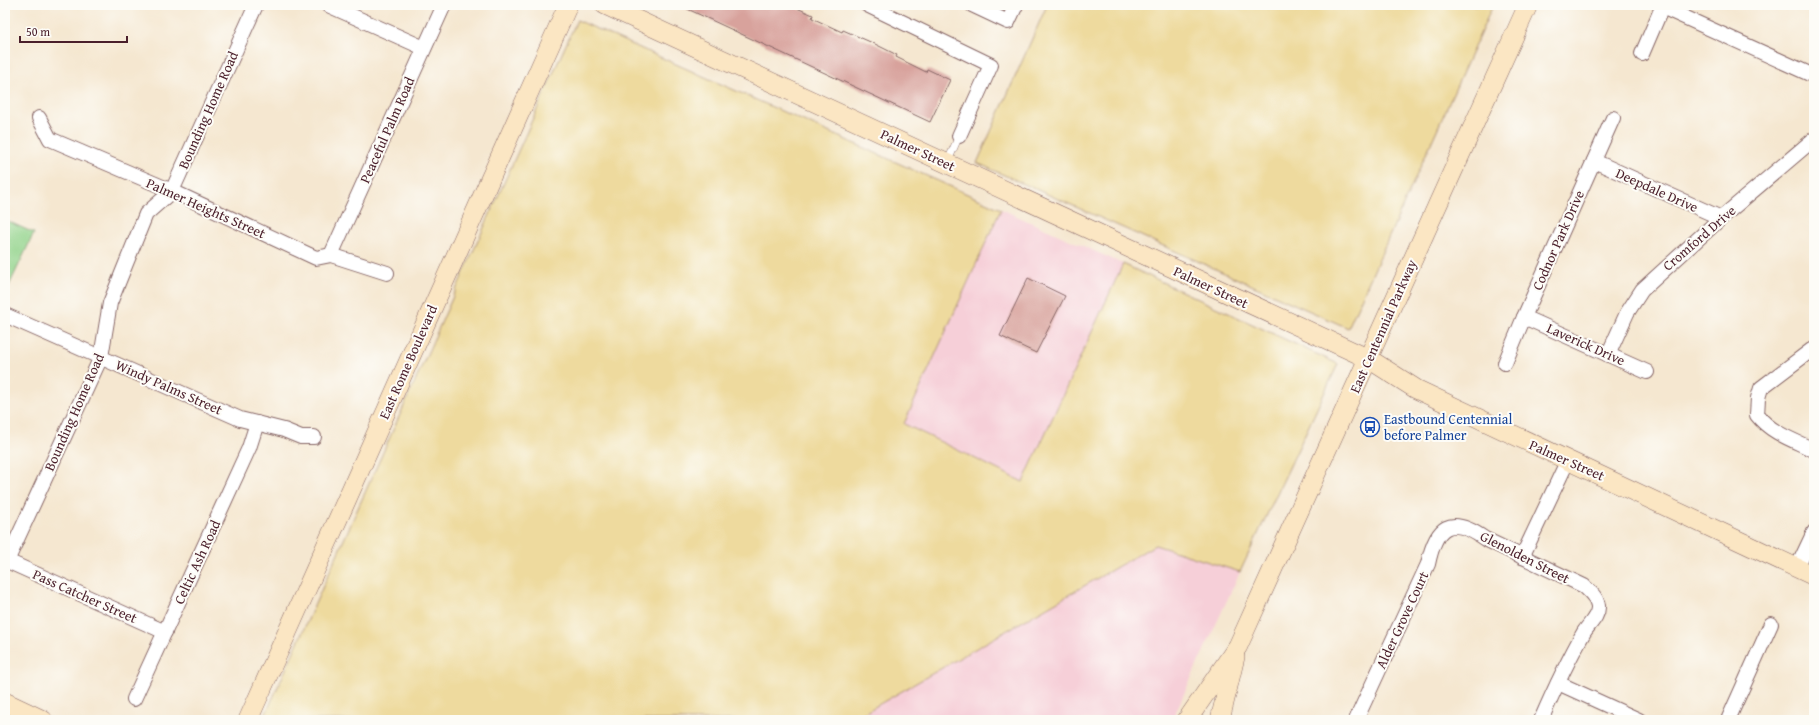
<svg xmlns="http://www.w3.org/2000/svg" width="1819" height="725" font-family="'Gentium Book Plus',serif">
	<rect width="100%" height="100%" fill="#fdfcf7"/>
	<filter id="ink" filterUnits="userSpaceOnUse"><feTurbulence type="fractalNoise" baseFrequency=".025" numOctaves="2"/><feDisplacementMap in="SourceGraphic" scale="8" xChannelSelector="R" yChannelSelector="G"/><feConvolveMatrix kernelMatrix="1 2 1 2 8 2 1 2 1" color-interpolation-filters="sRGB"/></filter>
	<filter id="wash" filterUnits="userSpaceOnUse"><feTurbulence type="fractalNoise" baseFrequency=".012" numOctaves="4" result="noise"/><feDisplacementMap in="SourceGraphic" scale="16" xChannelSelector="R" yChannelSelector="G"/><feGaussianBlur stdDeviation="0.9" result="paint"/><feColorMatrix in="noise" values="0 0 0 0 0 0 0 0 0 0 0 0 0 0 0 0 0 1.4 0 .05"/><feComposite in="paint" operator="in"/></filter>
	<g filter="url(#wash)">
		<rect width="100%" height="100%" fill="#f5e7d0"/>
		<g fill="#f6cfd8">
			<polygon points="1001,209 1123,264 1023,482 903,425"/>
			<polygon points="1155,545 1240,572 1172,720 852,720"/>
		</g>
		<polygon fill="#92d38b" stroke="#6e795b" points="5,220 34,233 5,294"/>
		<g fill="#eeda9e" stroke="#9c7c64">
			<polygon points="1047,5 1493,5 1348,328 977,163"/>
			<polygon points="577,20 1001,209 904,424 1023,482 1123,264 1338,364 1240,572 1155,545 852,720 263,720"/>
		</g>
		<g id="blocks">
			<g fill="#d8a29c">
				<polygon points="679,5 790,5 813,15 812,18 842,32 843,30 875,44 897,55 896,57 926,72 927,69 950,80 930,122"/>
				<polygon points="1028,278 1065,296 1036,353 1000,336"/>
			</g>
		</g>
	</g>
	<g filter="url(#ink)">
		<use href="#blocks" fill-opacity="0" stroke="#866565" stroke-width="1"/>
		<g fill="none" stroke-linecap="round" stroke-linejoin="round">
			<defs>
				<polyline id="lane" points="947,163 959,136"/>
				<g id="street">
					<polyline points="328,5 424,48"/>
					<polyline points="867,5 991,65 959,136"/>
					<polyline points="972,5 1008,22 1016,5"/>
					<polyline points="1662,7 1814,76"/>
					<polyline points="1642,54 1663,5"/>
					<polyline points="39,118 50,139 172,191 316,258 331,255 387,273"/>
					<polyline points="1594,161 1721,218"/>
					<polyline points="331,255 444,5"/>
					<polyline points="5,315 240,419 284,430 301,437 314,437"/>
					<polyline points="1524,317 1647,372"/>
					<path d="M1814 348 1761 388 1758 398 1757 415C1771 433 1793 440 1814 450"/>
					<polyline points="1608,355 1627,313 1642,290 1721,218 1814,139"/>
					<polyline points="1505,363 1524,317 1613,118"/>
					<polyline points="1522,557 1567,462"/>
					<polyline points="5,560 165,632"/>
					<polyline points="7,561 101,357 110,303 146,214 172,191 256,5"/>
					<polyline points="1797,568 1814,532"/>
					<polyline points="1558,683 1639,720"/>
					<polyline points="134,699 249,448 257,423"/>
					<path d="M1356 720 1428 564C1436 526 1450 514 1485 539L1584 586C1590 592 1597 597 1598 606 1599 616 1589 624 1584 632 1568 660 1554 690 1541 720"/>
					<polyline points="1728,720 1771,624"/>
				</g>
				<g id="secondary">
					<polyline points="605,5 1369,359 1416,389 1814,576"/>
					<polyline points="5,702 43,720"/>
					<polyline points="248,720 568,5"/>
					<polyline points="1187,720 1238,646 1528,5"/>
					<polyline points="1220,720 1235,657"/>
				</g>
			</defs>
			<use href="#lane" stroke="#866565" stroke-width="8"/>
			<use href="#street" stroke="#866565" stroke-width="16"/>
			<use href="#secondary" stroke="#866565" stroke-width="20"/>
			<use href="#lane" stroke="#fff" stroke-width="7"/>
			<use href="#street" stroke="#fff" stroke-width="14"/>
			<use href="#secondary" stroke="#fbe6c3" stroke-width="19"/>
		</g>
	</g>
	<defs>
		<symbol id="bus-ring" viewBox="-11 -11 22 22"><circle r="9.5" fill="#fdfcf7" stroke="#1a4fb4" stroke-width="1.5"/><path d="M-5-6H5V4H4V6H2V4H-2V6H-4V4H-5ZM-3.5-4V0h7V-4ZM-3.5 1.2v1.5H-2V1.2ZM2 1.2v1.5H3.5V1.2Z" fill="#1a4fb4"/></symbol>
	</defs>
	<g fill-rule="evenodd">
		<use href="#bus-ring" x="1359" y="416" width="22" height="22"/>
	</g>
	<g text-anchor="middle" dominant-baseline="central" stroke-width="4" stroke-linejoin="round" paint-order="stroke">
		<g font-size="14" fill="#4a1f2b" stroke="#fdfcf7">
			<text transform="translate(208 110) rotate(-66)">Bounding Home Road</text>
			<text transform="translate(387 130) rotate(-66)">Peaceful Palm Road</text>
			<text transform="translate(918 150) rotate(25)">Palmer Street</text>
			<text transform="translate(1657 190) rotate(24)">Deepdale Drive</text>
			<text transform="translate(206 208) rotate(24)">Palmer Heights Street</text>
			<text transform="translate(1699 238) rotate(-41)">Cromford Drive</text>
			<text transform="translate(1558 240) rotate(-66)">Codnor Park Drive</text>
			<text transform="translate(1211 287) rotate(25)">Palmer Street</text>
			<text transform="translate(1383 326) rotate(-66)">East Centennial Parkway</text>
			<text transform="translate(1586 344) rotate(24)">Laverick Drive</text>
			<text transform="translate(408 362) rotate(-66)">East Rome Boulevard</text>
			<text transform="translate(169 387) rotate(24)">Windy Palms Street</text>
			<text transform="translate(74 412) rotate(-66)">Bounding Home Road</text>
			<text transform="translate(1567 460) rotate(24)">Palmer Street</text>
			<text transform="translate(1525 557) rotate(27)">Glenolden Street</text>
			<text transform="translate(197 562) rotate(-65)">Celtic Ash Road</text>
			<text transform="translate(85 596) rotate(24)">Pass Catcher Street</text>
			<text transform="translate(1402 620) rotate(-65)">Alder Grove Court</text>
		</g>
		<g font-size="14" fill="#164399" stroke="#fdfcf7" text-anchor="start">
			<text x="1384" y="419">Eastbound Centennial<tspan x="1384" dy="16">before Palmer</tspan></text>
		</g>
	</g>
	<rect width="1819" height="725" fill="none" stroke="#fdfcf7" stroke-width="20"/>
	<path d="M20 36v6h107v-6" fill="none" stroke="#4a1f2b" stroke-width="2"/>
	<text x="26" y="36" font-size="12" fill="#4a1f2b" stroke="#fdfcf7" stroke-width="3" paint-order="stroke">50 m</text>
</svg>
